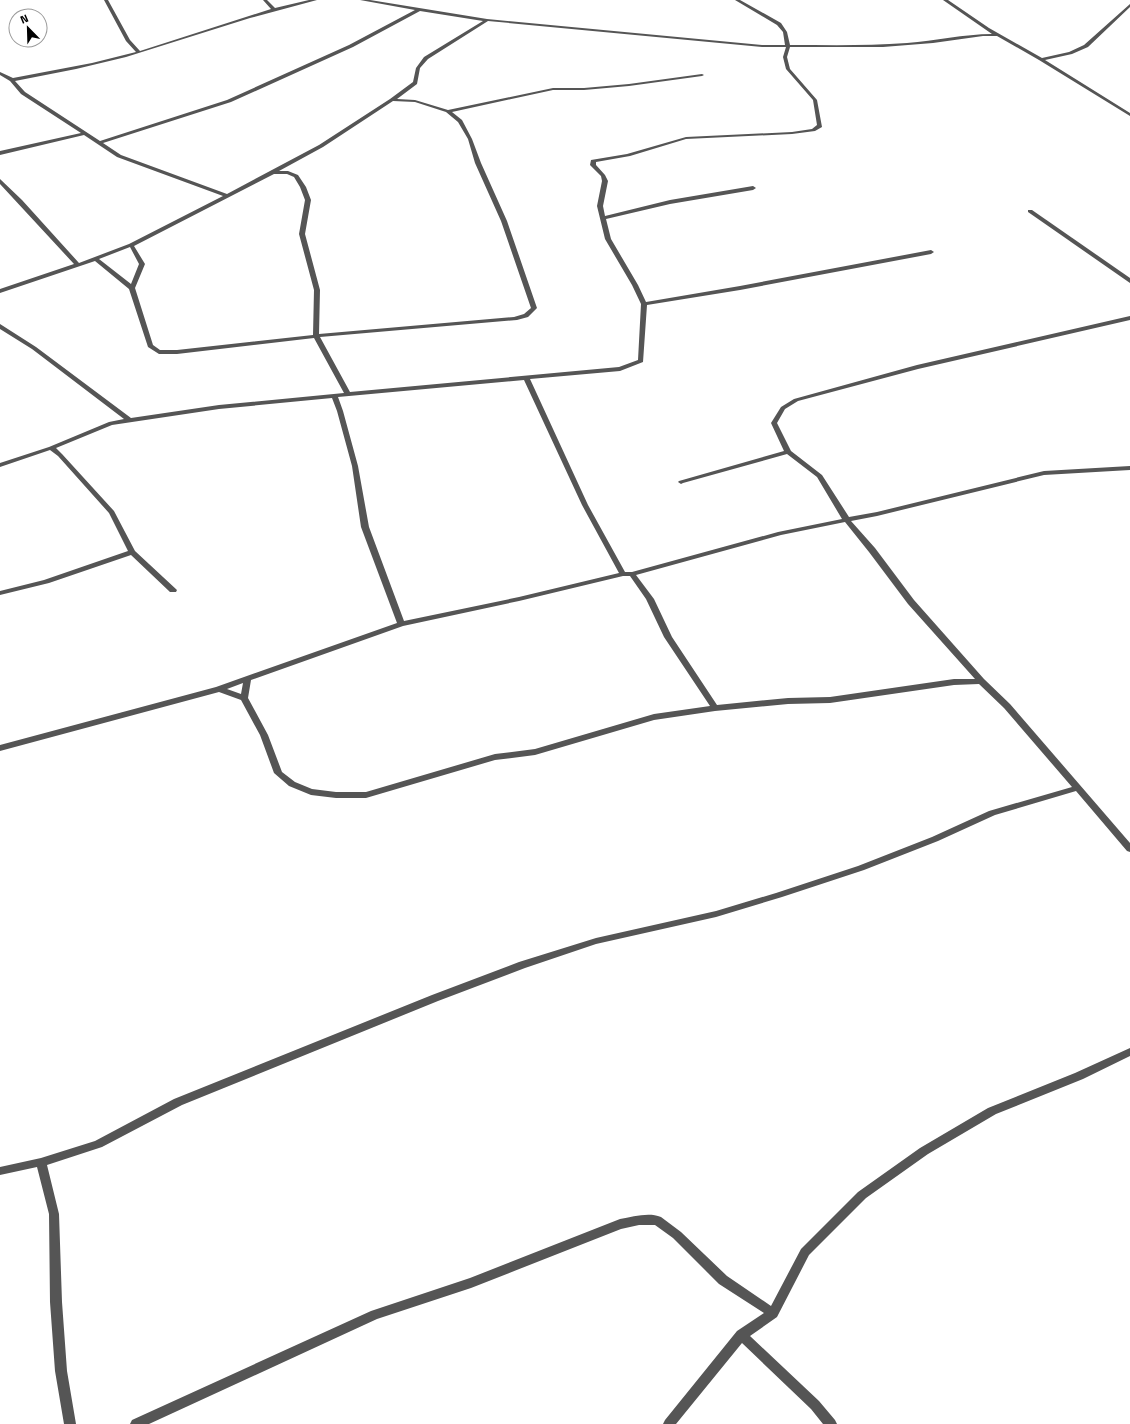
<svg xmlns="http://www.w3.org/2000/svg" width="1130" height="1424" font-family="'Titillium Web',sans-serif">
	<rect width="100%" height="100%" fill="#fff"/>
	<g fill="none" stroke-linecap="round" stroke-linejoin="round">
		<g fill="#555" fill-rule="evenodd">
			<path d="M104 0H108L130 40 140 51 271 9 263 0H267L275 8 309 0H317L250 18 126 57 76 69 15 81 25 92 100 141 227 100 349 45 415 10 360 0H370L487 19 762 45H785L783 32 777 25 735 0H740L781 23 787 32 790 45C829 45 868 46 907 43 935 41 964 34 992 34L943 0H948L989 28 1042 58 1069 52 1084 45 1130 4V7L1088 47 1072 54 1045 60 1130 113V116L1039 60 997 36H983L933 43 883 47H790L787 57 790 69 817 100 822 127 815 131 792 134 686 139 630 156 596 162V165L605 175 608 181 603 206 605 216 670 200 753 186 756 188 753 190 670 204 606 219 611 239 638 285 646 302 740 286 931 250 934 252 931 254 740 290 647 305 643 362 620 371 530 379 588 505 625 572H632L778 532 842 519 817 477 787 454 683 483 681 484 678 482 679 481 784 451 771 423 781 407 794 399 917 365 1130 316V320L918 369 798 401 785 409 777 423 791 451 822 475 849 517 877 512 1044 471 1130 466V470L1044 475 877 516 851 521 875 548 914 600 984 679 1010 704 1130 843V852L1127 851 1076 791 995 815 938 841 864 870 782 897 716 917 596 944 525 968 438 1001 182 1105 102 1147 47 1165 59 1214 62 1302 67 1371 76 1424H64L55 1371 50 1302 49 1214 37 1167 0 1175V1167L41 1158 95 1141 174 1099 432 995 519 962 596 938 716 911 776 893 858 866 932 837 989 811 1072 787 1004 708 979 684 954 685 830 703 788 704 715 711 654 720 535 755 495 760 366 798H336L311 795 289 786 274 773 260 735 241 700 219 692 0 751V745L216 687 397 623 361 527 352 466 337 411 332 398 219 409 112 425 56 448 62 454 114 511 135 551 177 590 176 592H170L131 555 49 583 0 595V591L44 580 128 551 109 513 58 456 50 450 0 467V463L49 447 109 422 124 419 32 349 0 329V324L36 347 131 418 219 405 344 393 314 338 177 354H159L148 347 129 289 95 261 0 293V289L74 264 0 184V179L22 200 79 263 129 244 223 196 117 157 84 135 0 155V151L81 133 21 94 10 81 0 75V72L13 78 92 63 136 52 126 41ZM420 11 483 21 424 57 416 68 413 82 390 99 319 145 227 194 121 155 103 143 231 102 353 47ZM488 21 762 47H786L783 57 786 69 813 100 817 125 812 129 792 132 686 137 627 154 591 160 590 165 601 176 602 181 597 206 605 239 632 285 641 304 638 360 619 367 350 392 320 337 517 320 528 317 537 308 507 221 481 163 472 139 462 120 452 112 553 90H584L629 86 702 76 704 75 702 74 629 84 584 88H553L448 110 415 100 397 99 417 84 420 68 428 59ZM393 101 415 102 446 112 458 122 468 139 475 163 501 221 531 308 524 314 514 317 319 334 320 290 305 234 311 200 306 187 298 175 288 171H279L323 147ZM274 174H287L294 177 300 187 305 200 299 234 314 290 313 335 177 350H160L153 345 135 288 145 264 134 246ZM130 247 139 264 131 284 99 259ZM524 380 582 505 619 573 519 597 404 621 369 527 358 466 343 411 338 397ZM845 522 869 552 908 604 975 679H954L830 697 788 698 717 705 672 637 654 599 636 575 781 535ZM623 576H630L646 599 664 637 710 706 654 714 535 749 495 754 366 792H336L312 789 295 782 282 772 268 735 248 698 251 680 403 626 519 601ZM243 683 241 694 227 689Z"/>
			<polygon points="1028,210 1032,210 1130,278 1130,283 1028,212"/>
			<path d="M1130 1048V1056L1083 1079 996 1114 928 1154 866 1198 809 1255 777 1317 750 1336 819 1401 835 1420 837 1424H823L811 1409 742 1343 676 1424H663L665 1420 737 1331 764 1313 719 1284 673 1238 655 1225H639L621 1229 471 1288 377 1319 149 1424H130L132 1420 371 1311 470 1278 620 1219C633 1217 648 1212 661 1217L681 1232 727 1276 771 1306 801 1249 858 1192 920 1148 988 1108 1075 1073Z"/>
		</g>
	</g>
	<g transform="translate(28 28) rotate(337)"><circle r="19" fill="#ffffff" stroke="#999999"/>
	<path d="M0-3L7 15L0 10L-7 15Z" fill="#000000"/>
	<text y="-6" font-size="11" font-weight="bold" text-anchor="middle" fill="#000000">N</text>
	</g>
</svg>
